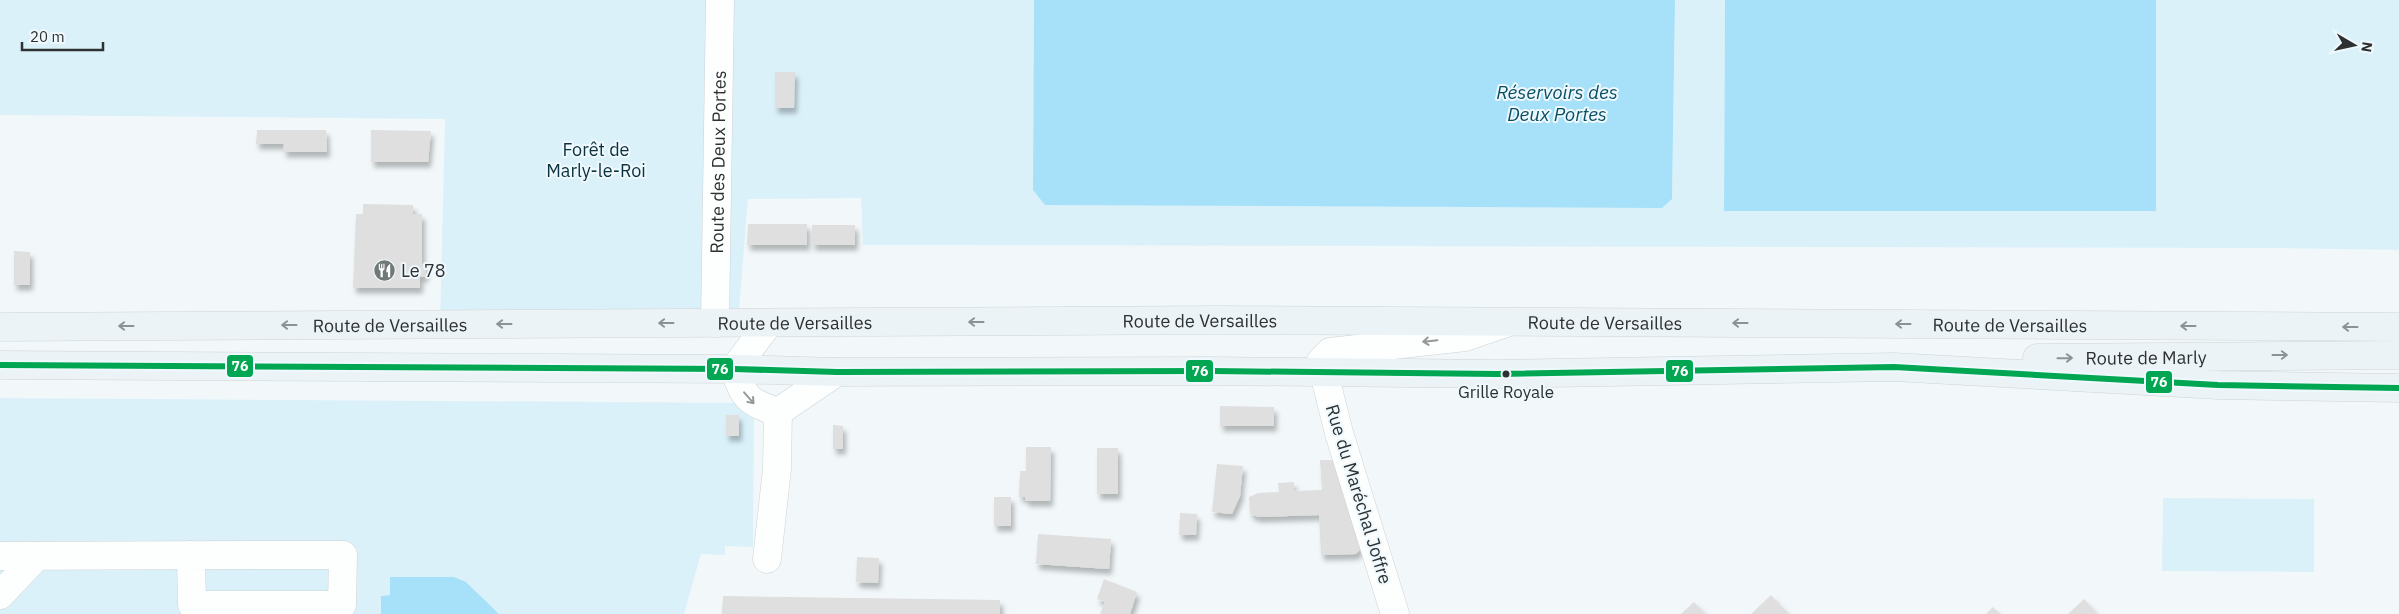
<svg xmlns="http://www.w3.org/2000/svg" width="2399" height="614" font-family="'IBM Plex Sans',sans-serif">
	<defs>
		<filter id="shadow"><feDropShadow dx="3" dy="5.5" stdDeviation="2.5" flood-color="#0004"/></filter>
	</defs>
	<rect width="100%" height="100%" fill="#f2f8fa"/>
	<g fill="#dbf1fa">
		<polygon points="0,0 1034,0 1033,190 1672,199 1675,0 1725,0 1724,211 2156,211 2156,0 2399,0 2399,250 2278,248 863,245 861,198 748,199 738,323 440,324 445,119 0,115"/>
		<polygon points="0,398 754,403 753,547 725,546 725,555 701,554 684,614 499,614 466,582 381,596 381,614 0,614"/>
		<polygon points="2163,498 2314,499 2314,572 2162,571"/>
	</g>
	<g fill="#a6e1f9">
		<polygon points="1034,0 1675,0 1672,199 1662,208 1045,205 1033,190"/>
		<polygon points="1725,0 2156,0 2156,211 1724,211"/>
		<polygon points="390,577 454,577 466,582 499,614 381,614 381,596 390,595"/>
	</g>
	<g fill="#dedfde" filter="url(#shadow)">
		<polygon points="775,72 795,72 794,108 775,108"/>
		<polygon points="257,130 326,130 327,152 283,152 284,144 256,144"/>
		<polygon points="371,130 431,131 428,162 371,162"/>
		<polygon points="363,204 413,205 413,214 422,214 422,264 426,264 425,277 420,277 420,288 353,288 356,214 363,214"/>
		<polygon points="748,224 807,224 807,245 747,245"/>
		<rect x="812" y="225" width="43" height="20"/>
		<polygon points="14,251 30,252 30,285 14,285"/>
		<polygon points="1220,406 1274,407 1274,426 1220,426"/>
		<rect x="726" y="415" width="13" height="21"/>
		<polygon points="833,425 843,426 843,449 833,449"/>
		<polygon points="1026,447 1051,447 1050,501 1026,501 1025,497 1019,497 1020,471 1026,471"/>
		<rect x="1097" y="448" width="21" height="46"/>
		<polygon points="1320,460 1333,460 1360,549 1356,554 1321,555 1319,515 1259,517 1250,514 1249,497 1258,493 1279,492 1278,483 1294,482 1294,491 1322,490"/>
		<polygon points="1217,464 1243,466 1240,496 1232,514 1212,512"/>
		<rect x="994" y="497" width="17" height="29"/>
		<polygon points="1180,513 1197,514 1196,535 1179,535"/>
		<polygon points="1038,534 1111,539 1109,569 1036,564"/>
		<polygon points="857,557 879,558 878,583 856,582"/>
		<polygon points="1104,579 1137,592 1130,614 1100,614 1105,602 1097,599"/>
		<polygon points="1771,595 1789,614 1751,614"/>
		<polygon points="723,596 1000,600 1000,614 722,614"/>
		<polygon points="2084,599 2098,614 2068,614"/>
		<polygon points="1694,602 1706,614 1681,614"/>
		<polygon points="1993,607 2000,614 1986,614"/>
	</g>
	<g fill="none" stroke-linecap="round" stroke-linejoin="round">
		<defs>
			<g id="minor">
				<path id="s1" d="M715 323 720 0"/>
				<path d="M769 323 734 369C745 399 748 402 778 412"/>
				<polyline points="778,412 837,372"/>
				<path d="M0 556C114 555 229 555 343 555L342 605H192L191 555"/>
				<polyline points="767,559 777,469 778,412"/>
				<polyline points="0,595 37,556"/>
				<polyline points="1395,614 1339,433 1321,361 1330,352 1465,337 1506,323"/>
			</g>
			<g id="major">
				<path id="s2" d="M0 327 1216 320 2399 327"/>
				<path id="s3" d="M2037 358 2399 355"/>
				<polyline points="0,365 734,369 837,372 1212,371 1497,374 1894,367 2218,385 2399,388"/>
			</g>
		</defs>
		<use href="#minor" stroke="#cdd2d4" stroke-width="29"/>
		<use href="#major" stroke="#d0d3d4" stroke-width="29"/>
		<use href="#minor" stroke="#fdfefe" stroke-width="28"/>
		<use href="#major" stroke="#ecf3f6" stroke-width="28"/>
		<defs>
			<polyline id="bus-1" points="0,365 734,369 837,372 1212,371 1497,374 1894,367 2218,385 2399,388"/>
		</defs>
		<use href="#bus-1" stroke="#eff9fd" stroke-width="10"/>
		<use href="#bus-1" stroke="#00a651" stroke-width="6"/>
	</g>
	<defs><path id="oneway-shaft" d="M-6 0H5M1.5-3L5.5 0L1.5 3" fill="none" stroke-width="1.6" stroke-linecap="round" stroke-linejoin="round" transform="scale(1.25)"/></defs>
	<g stroke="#8c9294">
		<use href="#oneway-shaft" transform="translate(976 322) rotate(180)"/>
		<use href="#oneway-shaft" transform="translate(666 323) rotate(180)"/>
		<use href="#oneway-shaft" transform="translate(1740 323) rotate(-180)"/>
		<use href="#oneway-shaft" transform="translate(504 324) rotate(180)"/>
		<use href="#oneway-shaft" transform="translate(1903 324) rotate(-180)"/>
		<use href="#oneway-shaft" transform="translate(289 325) rotate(180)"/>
		<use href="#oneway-shaft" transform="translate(126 326) rotate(180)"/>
		<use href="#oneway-shaft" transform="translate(2188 326) rotate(-180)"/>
		<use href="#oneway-shaft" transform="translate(2350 327) rotate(-180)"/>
		<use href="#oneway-shaft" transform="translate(2280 355)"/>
		<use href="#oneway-shaft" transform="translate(2065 358) rotate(-1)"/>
	</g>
	<g stroke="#959898">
		<use href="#oneway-shaft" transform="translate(1430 341) rotate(174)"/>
		<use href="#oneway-shaft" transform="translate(749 398) rotate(49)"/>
	</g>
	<defs>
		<symbol id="restaurant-disc" viewBox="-11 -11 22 22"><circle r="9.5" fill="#727778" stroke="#eff9fd"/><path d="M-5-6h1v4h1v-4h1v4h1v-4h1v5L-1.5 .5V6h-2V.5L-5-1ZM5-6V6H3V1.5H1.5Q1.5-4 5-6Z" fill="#fff"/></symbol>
	</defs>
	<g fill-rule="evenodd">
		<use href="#restaurant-disc" x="372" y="258" width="25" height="25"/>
	</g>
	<circle fill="#2d3132" stroke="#eff9fd" stroke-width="2" cx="1506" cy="374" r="4.5"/>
	<g text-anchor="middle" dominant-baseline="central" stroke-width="4" stroke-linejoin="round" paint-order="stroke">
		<g font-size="17" fill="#2d3132" stroke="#eff9fd">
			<text x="1506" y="392">Grille Royale</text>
		</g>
		<g font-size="18" fill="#0a313f" stroke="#eff9fd">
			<text x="596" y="149">Forêt de<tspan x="596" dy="21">Marly-le-Roi</tspan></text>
		</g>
		<g font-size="18" fill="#2d3132" stroke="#eff9fd">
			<text stroke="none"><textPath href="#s1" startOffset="161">Route des Deux Portes</textPath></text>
			<text stroke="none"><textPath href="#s2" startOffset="1200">Route de Versailles</textPath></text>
			<text stroke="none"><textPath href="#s2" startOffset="1605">Route de Versailles</textPath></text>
			<text stroke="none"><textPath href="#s2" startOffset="795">Route de Versailles</textPath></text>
			<text stroke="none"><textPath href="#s2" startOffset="390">Route de Versailles</textPath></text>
			<text stroke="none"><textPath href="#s2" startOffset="2010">Route de Versailles</textPath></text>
			<text stroke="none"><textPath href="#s3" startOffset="109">Route de Marly</textPath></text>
			<text transform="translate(1359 494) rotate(73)">Rue du Maréchal Joffre</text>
		</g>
		<g font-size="18" fill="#2d3132" stroke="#eff9fd" text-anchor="start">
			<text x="401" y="270">Le 78</text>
		</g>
		<g font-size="19" font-style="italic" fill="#064e64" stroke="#eff9fd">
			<text x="1557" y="92">Réservoirs des<tspan x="1557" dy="22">Deux Portes</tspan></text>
		</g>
	</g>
	<g stroke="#eff9fd" stroke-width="2">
		<rect x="226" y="354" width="28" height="24" rx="5" fill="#00a651"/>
		<rect x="706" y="357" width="28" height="24" rx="5" fill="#00a651"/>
		<rect x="1665" y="359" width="29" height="24" rx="5" fill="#00a651"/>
		<rect x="1185" y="359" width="29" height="24" rx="5" fill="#00a651"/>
		<rect x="2145" y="370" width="28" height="24" rx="5" fill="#00a651"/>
	</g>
	<g font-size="14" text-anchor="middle" font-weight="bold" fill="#fff">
		<text x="240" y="371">76</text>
		<text x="720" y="374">76</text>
		<text x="1680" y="376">76</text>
		<text x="1200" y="376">76</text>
		<text x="2159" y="387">76</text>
	</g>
	<g transform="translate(2354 45) rotate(99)" stroke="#eff9fd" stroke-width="4" paint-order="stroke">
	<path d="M0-4L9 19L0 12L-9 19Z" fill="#2d3132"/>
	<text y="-8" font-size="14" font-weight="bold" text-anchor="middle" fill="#2d3132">N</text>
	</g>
	<path d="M22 42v8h81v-8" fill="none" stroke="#2d3132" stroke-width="2.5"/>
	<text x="30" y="42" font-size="15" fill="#2d3132" stroke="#eff9fd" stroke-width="4" paint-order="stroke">20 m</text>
</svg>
